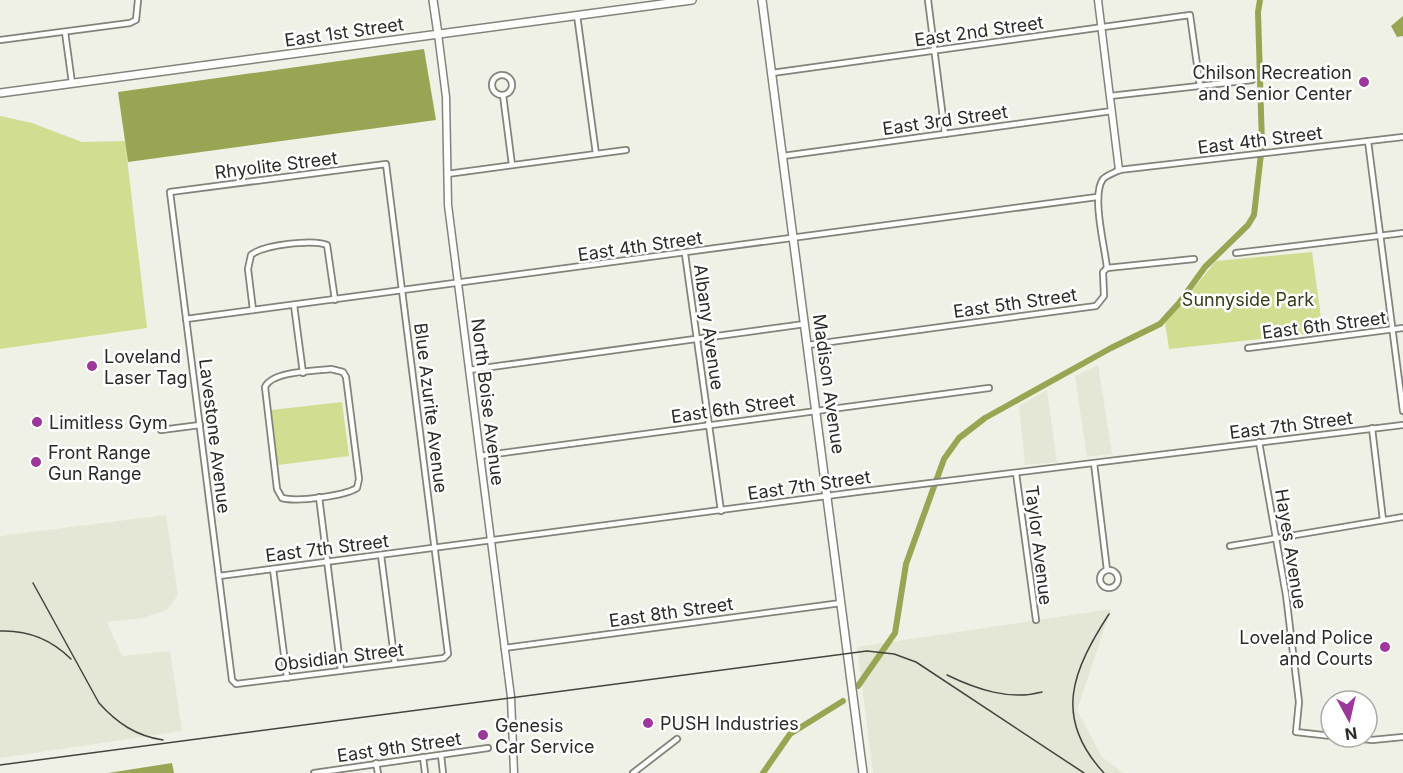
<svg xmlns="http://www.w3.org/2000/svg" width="1403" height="773" font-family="Inter,sans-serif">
	<rect width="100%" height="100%" fill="#eff1e6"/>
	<g fill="#e4e7d5">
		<polygon points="1098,365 1112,454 1087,457 1075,376"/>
		<polygon points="1047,390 1057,462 1025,465 1019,406"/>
		<polygon points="166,515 178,595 167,610 142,618 107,622 122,656 170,651 182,731 0,758 0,536"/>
		<polygon points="1111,609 1077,710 1102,757 1124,773 873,773 857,647"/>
	</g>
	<g fill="#d1dd90">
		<polygon points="0,116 32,123 82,142 125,141 147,328 0,349"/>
		<polygon points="1312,252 1323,332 1169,349 1165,323 1216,261"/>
		<polygon points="342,402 349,456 278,465 271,410"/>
	</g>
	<g fill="#9aa554">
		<polygon points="1403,16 1403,36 1397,37 1391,26"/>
		<polygon points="424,49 436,120 128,162 118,92"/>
		<polygon points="172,763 174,773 108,773"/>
	</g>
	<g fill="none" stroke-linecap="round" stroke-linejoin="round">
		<g stroke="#9aa554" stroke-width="6">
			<polyline points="858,686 895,633 906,564 944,459 959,438 985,418 1111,348 1160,324 1179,303 1205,267 1248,225 1254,215 1262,145 1258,12 1260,0"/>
			<polyline points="763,773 790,734 843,701"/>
		</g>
		<defs>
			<g id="minor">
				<polyline points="928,0 945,134"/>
				<polyline points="577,15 596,154"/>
				<polyline points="65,32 72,83"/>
				<polyline points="0,40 130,23 136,20 138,0"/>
				<polyline points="772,73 1190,15 1200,86"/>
				<circle cx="502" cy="85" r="10"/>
				<polyline points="503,95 512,165"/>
				<polyline points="1110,96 1252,80"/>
				<polyline points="1368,141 1403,411"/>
				<polyline points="783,156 1112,111"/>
				<polygon points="386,164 448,654 444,658 236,684 232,680 170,192"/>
				<polyline points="447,174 626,150"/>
				<polyline points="1236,253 1403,233"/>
				<polyline points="685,254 721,511"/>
				<path d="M1107 268C1105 248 1091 195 1103 179 1107 175 1114 173 1119 170L1403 137"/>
				<polyline points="294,305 303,373"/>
				<path d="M253 310 248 269 251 255C263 245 312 239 327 245L335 300"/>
				<polyline points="186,319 1097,197"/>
				<polyline points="808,345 1096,306 1104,296 1103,272 1107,268 1194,259"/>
				<polyline points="1248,348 1403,328"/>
				<path d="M331 369 343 372 346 377 359 479 357 488C344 496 298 502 282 498L277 489 265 387C272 371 314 371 331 369Z"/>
				<polyline points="469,370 805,324"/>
				<polyline points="1372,428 1383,520"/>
				<polyline points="161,430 200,425"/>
				<polyline points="1259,442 1286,595 1299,702 1296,732 1331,736"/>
				<polyline points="480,456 989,388"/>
				<polyline points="1094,463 1107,570"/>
				<polyline points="1016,473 1036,620"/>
				<polyline points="319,497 341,671"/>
				<polyline points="1230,546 1403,517"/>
				<polyline points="381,555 395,664"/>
				<polyline points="273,569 287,678"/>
				<circle cx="1109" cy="579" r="9"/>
				<polyline points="219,576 857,492 1403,425"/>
				<polyline points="504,648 841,603"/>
				<polyline points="1345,737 1372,740 1403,737"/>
				<polyline points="441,755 443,773"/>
				<polyline points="423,757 425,773"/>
				<polyline points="376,763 378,773"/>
				<polyline points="314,773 488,748"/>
				<polyline points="633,773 677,739"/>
			</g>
			<g id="tertiary">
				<polyline points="1098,0 1119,170"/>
				<polyline points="438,34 446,97 448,205 511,697 514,773"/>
			</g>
			<g id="secondary">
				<polyline points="433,0 438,34"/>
				<polyline points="762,0 863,773"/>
				<polyline points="0,93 692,0"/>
			</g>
		</defs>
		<use href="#minor" stroke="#82847a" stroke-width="8"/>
		<use href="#tertiary" stroke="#82847a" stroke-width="9"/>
		<use href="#secondary" stroke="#82847a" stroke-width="10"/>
		<use href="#minor" stroke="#fff" stroke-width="4.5"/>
		<use href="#tertiary" stroke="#fff" stroke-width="6"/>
		<use href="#secondary" stroke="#fff" stroke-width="7"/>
		<g stroke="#44443f" stroke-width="1.5">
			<path d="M33 583 99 703C117 723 136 736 163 740"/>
			<path d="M0 631C27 630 52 640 71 659"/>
			<path d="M947 675C976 689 1010 701 1042 692"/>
			<polyline points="0,765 867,651 894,654 916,662 1084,773"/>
			<path d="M1104 773C1052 717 1073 670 1109 614"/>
		</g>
	</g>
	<g fill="#9d379c" stroke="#fff" stroke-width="2">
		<circle cx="1364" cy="82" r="6"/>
		<circle cx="92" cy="366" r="6"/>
		<circle cx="37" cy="422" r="6"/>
		<circle cx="36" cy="462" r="6"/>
		<circle cx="1385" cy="647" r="6"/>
		<circle cx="648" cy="723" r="6"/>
		<circle cx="483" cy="735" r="6"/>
	</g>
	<g text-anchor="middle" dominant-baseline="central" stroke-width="5" stroke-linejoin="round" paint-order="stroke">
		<g font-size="18" fill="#2b2b27" stroke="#fff">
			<text transform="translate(979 31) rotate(-8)">East 2nd Street</text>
			<text transform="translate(344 32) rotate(-8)">East 1st Street</text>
			<text transform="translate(945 120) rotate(-8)">East 3rd Street</text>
			<text transform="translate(1260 140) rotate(-7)">East 4th Street</text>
			<text transform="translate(276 165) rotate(-7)">Rhyolite Street</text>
			<text transform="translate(640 246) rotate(-8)">East 4th Street</text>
			<text transform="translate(1015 303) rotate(-8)">East 5th Street</text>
			<text transform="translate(1324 325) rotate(-7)">East 6th Street</text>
			<text transform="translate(709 327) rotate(82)">Albany Avenue</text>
			<text transform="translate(829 384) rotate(82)">Madison Avenue</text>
			<text transform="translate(488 402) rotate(83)">North Boise Avenue</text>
			<text transform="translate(431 408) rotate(83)">Blue Azurite Avenue</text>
			<text transform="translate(733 408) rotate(-8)">East 6th Street</text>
			<text transform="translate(1291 425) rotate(-7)">East 7th Street</text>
			<text transform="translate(215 436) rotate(83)">Lavestone Avenue</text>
			<text transform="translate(809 485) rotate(-8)">East 7th Street</text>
			<text transform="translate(1039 545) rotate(83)">Taylor Avenue</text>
			<text transform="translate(327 548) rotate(-7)">East 7th Street</text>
			<text transform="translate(1291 549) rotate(81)">Hayes Avenue</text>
			<text transform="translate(671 612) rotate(-8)">East 8th Street</text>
			<text transform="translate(339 657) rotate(-7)">Obsidian Street</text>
			<text transform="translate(399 747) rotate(-8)">East 9th Street</text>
		</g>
		<g font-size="18" fill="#2b2b27" stroke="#fff" text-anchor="start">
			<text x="1352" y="72" text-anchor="end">Chilson Recreation<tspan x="1352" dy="21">and Senior Center</tspan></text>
			<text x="104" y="356">Loveland<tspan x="104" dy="21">Laser Tag</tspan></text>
			<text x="49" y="422">Limitless Gym</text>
			<text x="48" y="452">Front Range<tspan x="48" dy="21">Gun Range</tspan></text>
			<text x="1373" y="637" text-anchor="end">Loveland Police<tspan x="1373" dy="21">and Courts</tspan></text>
			<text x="660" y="723">PUSH Industries</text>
			<text x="495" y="725">Genesis<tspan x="495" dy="21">Car Service</tspan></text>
		</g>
		<g font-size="18" fill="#383c19" stroke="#fff">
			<text x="1248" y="299">Sunnyside Park</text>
		</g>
	</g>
	<g transform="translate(1349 719) rotate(172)"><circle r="28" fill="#ffffff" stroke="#aaaaa9" stroke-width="1.5"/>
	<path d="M0-4.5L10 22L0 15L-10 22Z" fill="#9d379c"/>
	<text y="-9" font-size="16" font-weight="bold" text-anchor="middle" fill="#2b2b27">N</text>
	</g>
</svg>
